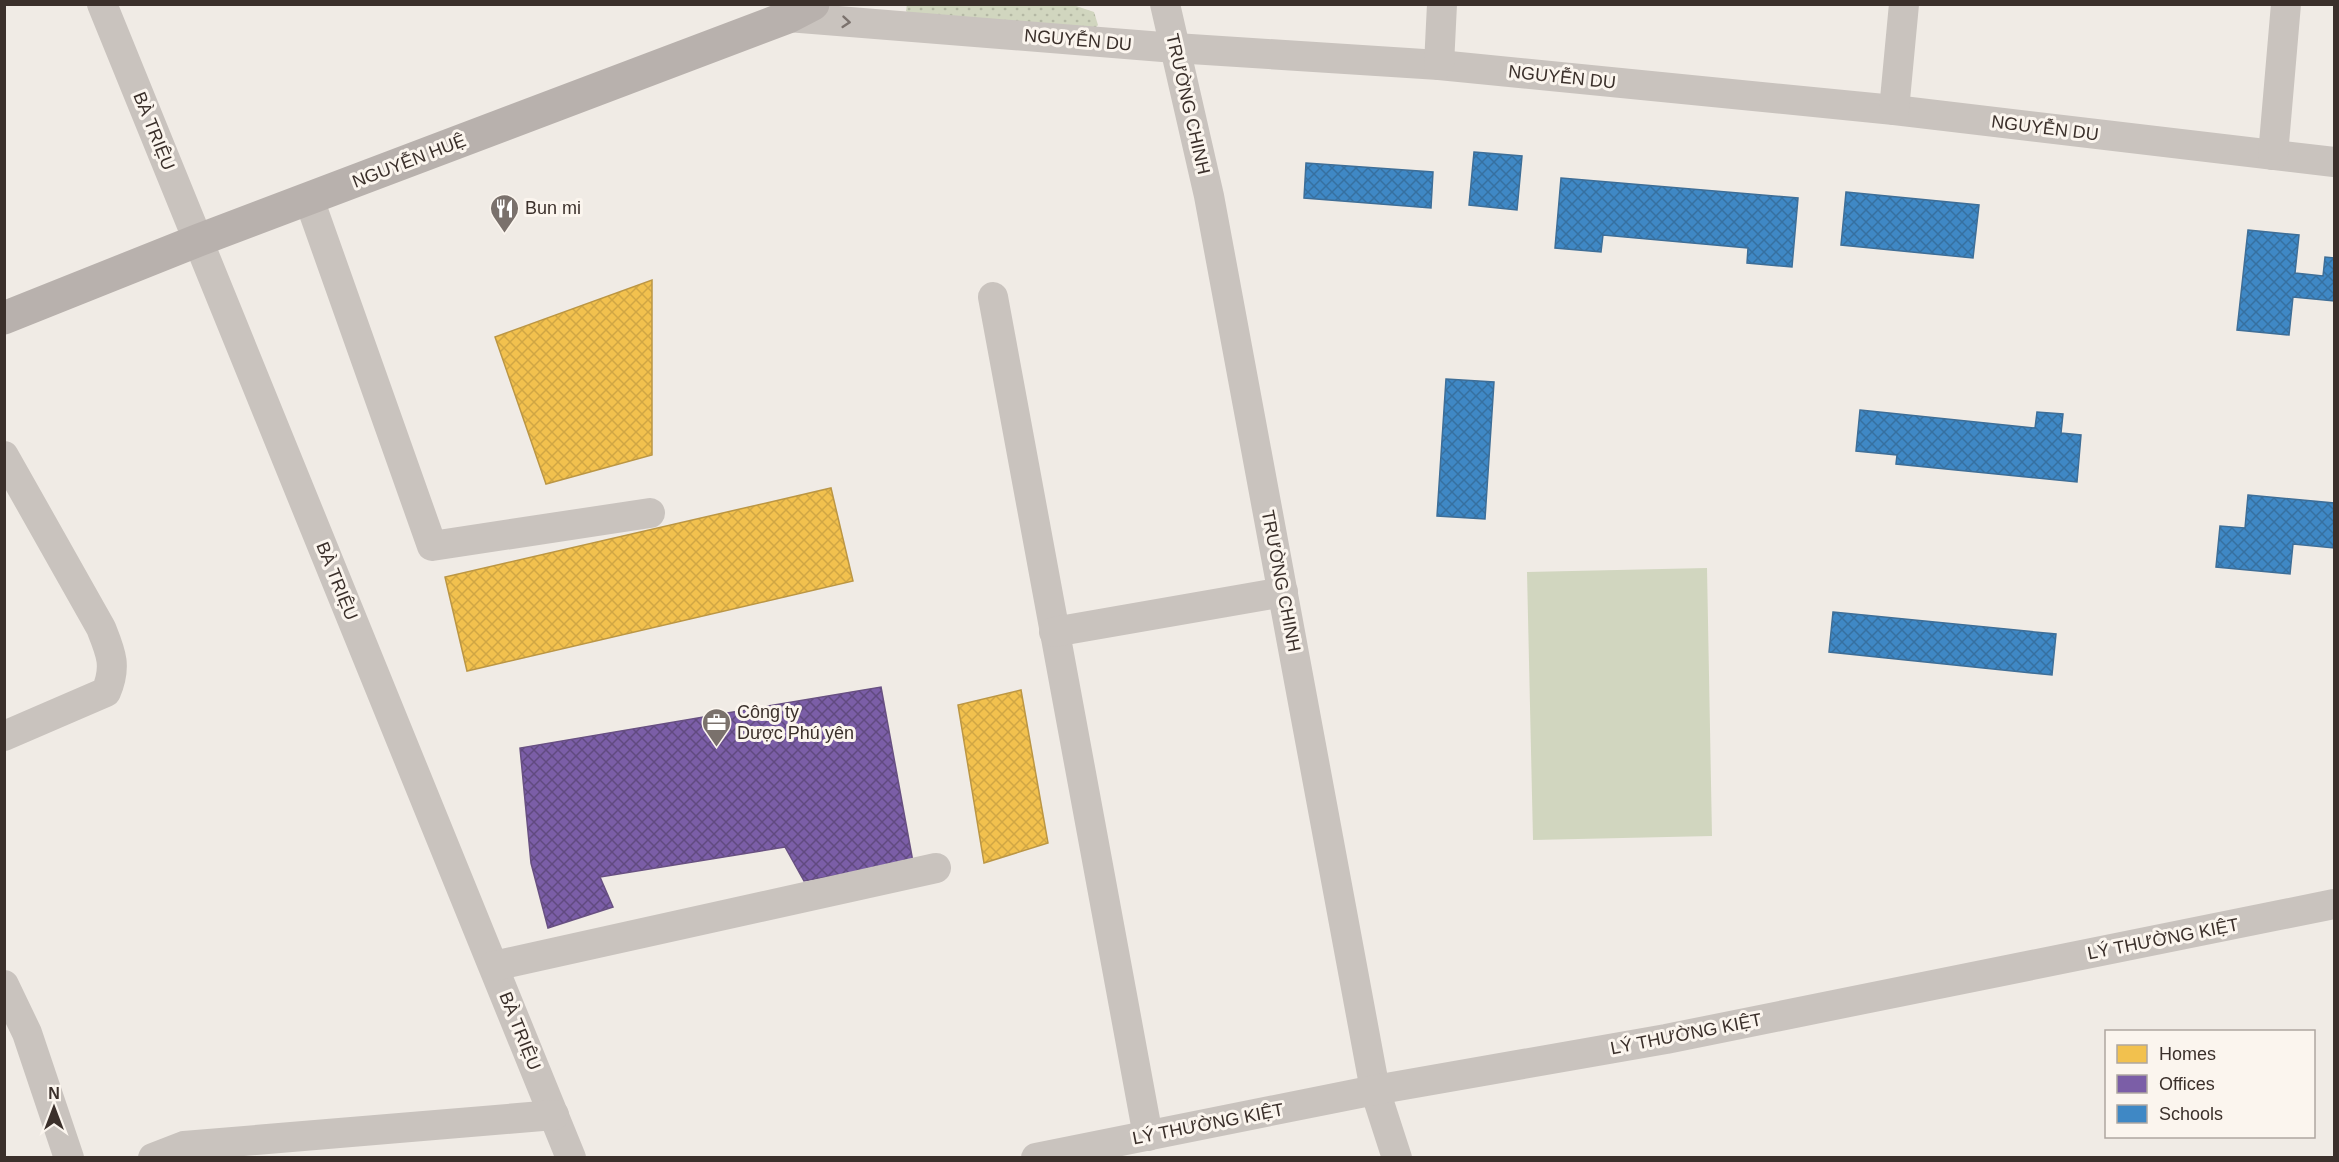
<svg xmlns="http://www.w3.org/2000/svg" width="2339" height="1162" font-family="Arial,sans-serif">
	<defs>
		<pattern id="grass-dots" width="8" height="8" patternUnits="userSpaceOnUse" patternTransform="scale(1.5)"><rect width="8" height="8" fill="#d1d6bf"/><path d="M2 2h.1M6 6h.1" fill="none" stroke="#b4b8a4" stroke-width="1.8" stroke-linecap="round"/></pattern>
		<pattern id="homes-cross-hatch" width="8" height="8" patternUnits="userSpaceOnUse" patternTransform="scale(1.5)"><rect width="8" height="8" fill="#f2c14e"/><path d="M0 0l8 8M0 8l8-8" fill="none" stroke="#d0a644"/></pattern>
		<pattern id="offices-cross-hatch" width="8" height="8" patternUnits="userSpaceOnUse" patternTransform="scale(1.5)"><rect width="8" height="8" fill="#7b5ea7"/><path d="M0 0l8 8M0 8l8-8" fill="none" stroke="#614a80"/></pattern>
		<pattern id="schools-cross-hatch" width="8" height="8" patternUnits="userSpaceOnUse" patternTransform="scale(1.5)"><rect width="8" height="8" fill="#3f88c5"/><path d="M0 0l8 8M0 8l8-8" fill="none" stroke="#3670a0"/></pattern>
	</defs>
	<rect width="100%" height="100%" fill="#f0ebe5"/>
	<polygon fill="url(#grass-dots)" points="907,4 1073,5 1094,12 1098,25 1090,34 912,17 906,11"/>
	<polygon fill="#d1d6bf" points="1707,568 1712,836 1533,840 1527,572"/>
	<g fill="url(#homes-cross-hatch)" stroke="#bb9644" stroke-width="1.5">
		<polygon points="652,280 652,455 546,484 495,337"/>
		<polygon points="831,488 853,581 467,671 445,577"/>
		<polygon points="1021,690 1048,843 984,863 958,705"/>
	</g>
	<polygon fill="url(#offices-cross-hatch)" stroke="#685082" stroke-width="1.5" points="881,687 913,862 804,881 785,847 600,877 613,907 548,928 531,863 520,748"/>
	<g fill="url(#schools-cross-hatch)" stroke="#3e6e97" stroke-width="1.5">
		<polygon points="1474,152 1522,156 1517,210 1469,205"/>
		<polygon points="1306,163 1433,172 1431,208 1304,198"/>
		<polygon points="1561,178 1798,198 1792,267 1747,263 1748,248 1603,235 1601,252 1555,248"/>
		<polygon points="1846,192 1979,205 1973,258 1841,245"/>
		<polygon points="2248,230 2299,235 2295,273 2323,276 2325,257 2334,258 2334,301 2293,297 2289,335 2237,330"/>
		<polygon points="1446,379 1494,382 1485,519 1437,516"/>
		<polygon points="1860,410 2035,428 2037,412 2063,414 2061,433 2081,435 2077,482 1896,464 1897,455 1856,451"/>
		<polygon points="2248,495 2334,503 2334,548 2293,544 2290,574 2216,567 2220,526 2245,528"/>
		<polygon points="1833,612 2056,634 2052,675 1829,652"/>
	</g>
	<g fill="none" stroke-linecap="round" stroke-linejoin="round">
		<g stroke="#c9c3be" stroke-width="30">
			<polyline points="102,4 571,1158"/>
			<polyline points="1165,4 1209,196 1375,1090 1397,1158"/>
			<polyline points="788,17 1175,48 1439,65 1894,110 2334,162"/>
			<polyline points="1439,65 1442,4"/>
			<polyline points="1894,110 1904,4"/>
			<polyline points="2273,155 2286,4"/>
			<polyline points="309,199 432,546 650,513"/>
			<polyline points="993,297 1148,1136"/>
			<path d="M4 456 101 628C111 653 117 666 106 692L4 736"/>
			<polyline points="1054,632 1283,592"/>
			<polyline points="494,966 936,868"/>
			<polyline points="4,985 27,1033 69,1158"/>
			<polyline points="153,1158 184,1146 554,1115"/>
			<polyline points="1036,1158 1375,1090 1666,1039 2334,904"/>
		</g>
		<polyline stroke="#b8b1ad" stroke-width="33" points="4,318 199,240 788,17 813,4"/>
	</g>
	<defs><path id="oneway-chevron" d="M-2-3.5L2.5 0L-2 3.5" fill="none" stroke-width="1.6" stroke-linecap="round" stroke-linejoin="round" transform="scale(1.5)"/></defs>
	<use stroke="#7b726d" href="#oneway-chevron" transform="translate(846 22) rotate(5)"/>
	<defs>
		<symbol id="restaurant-pin" viewBox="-11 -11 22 30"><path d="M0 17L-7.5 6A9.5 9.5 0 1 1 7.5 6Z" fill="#7a716c" stroke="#fbf5ee"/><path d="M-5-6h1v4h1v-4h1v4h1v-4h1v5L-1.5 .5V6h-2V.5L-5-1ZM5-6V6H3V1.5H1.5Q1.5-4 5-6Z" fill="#fff"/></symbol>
		<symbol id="office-pin" viewBox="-11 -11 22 30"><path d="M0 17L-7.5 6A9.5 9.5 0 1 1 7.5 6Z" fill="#7a716c" stroke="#fbf5ee"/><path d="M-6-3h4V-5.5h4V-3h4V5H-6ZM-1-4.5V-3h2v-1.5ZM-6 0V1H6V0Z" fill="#fff"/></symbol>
	</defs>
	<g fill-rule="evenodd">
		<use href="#restaurant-pin" x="488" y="192" width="33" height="45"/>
		<use href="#office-pin" x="700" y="706" width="33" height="45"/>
	</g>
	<g text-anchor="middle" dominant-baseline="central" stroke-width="6" stroke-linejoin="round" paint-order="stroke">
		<g font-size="18" fill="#3b302b" stroke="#fbf5ee">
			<text transform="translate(1078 40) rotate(5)">NGUYỄN DU</text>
			<text transform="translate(1562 77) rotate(6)">NGUYỄN DU</text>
			<text transform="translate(1188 104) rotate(77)">TRƯỜNG CHINH</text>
			<text transform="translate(2045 128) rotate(7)">NGUYỄN DU</text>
			<text transform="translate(154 131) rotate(68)">BÀ TRIỆU</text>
			<text transform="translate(409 161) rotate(-21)">NGUYỄN HUỆ</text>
			<text transform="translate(337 581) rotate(68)">BÀ TRIỆU</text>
			<text transform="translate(1281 581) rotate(79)">TRƯỜNG CHINH</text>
			<text transform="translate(2163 939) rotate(-11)">LÝ THƯỜNG KIỆT</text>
			<text transform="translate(520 1031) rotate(68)">BÀ TRIỆU</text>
			<text transform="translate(1686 1034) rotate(-11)">LÝ THƯỜNG KIỆT</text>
			<text transform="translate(1208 1124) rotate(-11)">LÝ THƯỜNG KIỆT</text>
		</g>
		<g font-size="18" fill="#3b302b" stroke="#fbf5ee" text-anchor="start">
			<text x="525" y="208">Bun mi</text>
			<text x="737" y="712">Công ty<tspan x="737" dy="21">Dược Phú yên</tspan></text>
		</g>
	</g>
	<rect width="2339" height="1162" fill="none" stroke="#3b302b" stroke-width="12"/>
	<rect x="2105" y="1030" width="210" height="108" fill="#fbf5ee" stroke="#aea6a0" stroke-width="1.5"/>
	<rect x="2117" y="1045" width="30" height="18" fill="#f2c14e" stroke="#aea6a0" stroke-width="1.5"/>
	<text x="2159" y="1060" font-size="18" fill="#3b302b">Homes</text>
	<rect x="2117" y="1075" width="30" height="18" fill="#7b5ea7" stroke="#aea6a0" stroke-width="1.5"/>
	<text x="2159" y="1090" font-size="18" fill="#3b302b">Offices</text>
	<rect x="2117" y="1105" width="30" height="18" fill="#3f88c5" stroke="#aea6a0" stroke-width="1.5"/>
	<text x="2159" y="1120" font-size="18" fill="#3b302b">Schools</text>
	<g transform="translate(54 1108)" stroke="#fbf5ee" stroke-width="4.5" paint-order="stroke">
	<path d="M0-4.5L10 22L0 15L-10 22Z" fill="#3b302b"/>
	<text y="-9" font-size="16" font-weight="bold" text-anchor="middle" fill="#3b302b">N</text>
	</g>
</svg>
